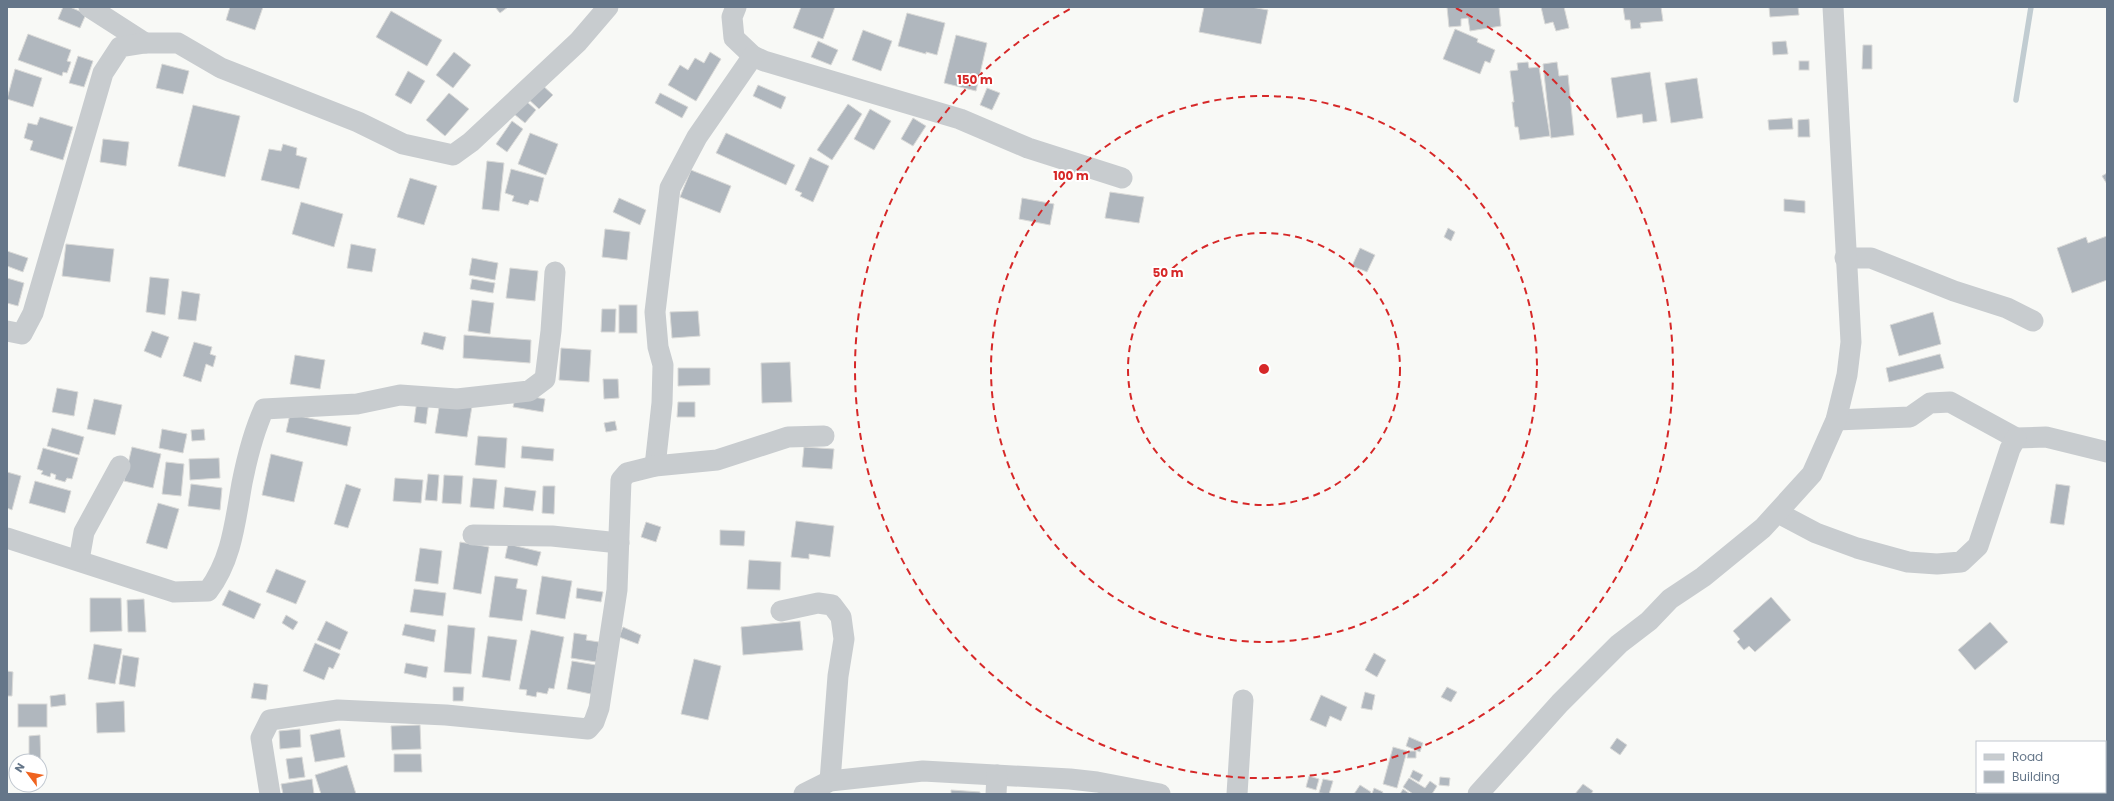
<svg xmlns="http://www.w3.org/2000/svg" width="2114" height="801" font-family="Poppins,sans-serif">
	<rect width="100%" height="100%" fill="#f8f9f6"/>
	<g fill="none" stroke-linecap="round" stroke-linejoin="round">
		<polyline stroke="#c1ccd1" stroke-width="5.5" points="2016,100 2031,7"/>
	</g>
	<g fill="#b0b7be" stroke="#dadad8">
		<polygon points="63,7 70,7 86,14 80,28 58,19"/>
		<polygon points="230,7 263,7 255,30 226,20"/>
		<polygon points="495,7 508,7 500,13"/>
		<polygon points="801,7 835,7 823,39 793,28"/>
		<polygon points="1204,7 1251,7 1268,10 1261,44 1199,32"/>
		<polygon points="1447,7 1499,7 1501,26 1470,31 1468,18 1461,19 1461,26 1449,27"/>
		<polygon points="1541,7 1564,7 1569,28 1556,31 1553,22 1545,24"/>
		<polygon points="1623,7 1661,7 1663,21 1640,23 1641,28 1631,29 1630,20 1625,20"/>
		<polygon points="1769,7 1798,7 1799,15 1770,17"/>
		<polygon points="391,11 442,40 427,66 376,37"/>
		<polygon points="907,13 945,23 937,55 926,52 926,54 898,46"/>
		<polygon points="1455,29 1478,39 1477,42 1495,50 1490,63 1485,61 1480,74 1443,59"/>
		<polygon points="863,30 892,41 881,71 852,60"/>
		<polygon points="28,34 71,50 67,61 71,62 67,73 63,72 62,76 18,60"/>
		<polygon points="956,35 987,43 976,91 944,83"/>
		<polygon points="818,41 838,50 831,65 811,57"/>
		<polygon points="1786,41 1788,54 1773,55 1772,42"/>
		<polygon points="1863,45 1872,45 1872,69 1862,69"/>
		<polygon points="454,52 471,65 453,88 436,75"/>
		<polygon points="710,52 721,59 696,101 668,85 680,65 688,70 695,58 704,63"/>
		<polygon points="78,56 93,61 84,87 69,83"/>
		<rect x="1799" y="61" width="10" height="9"/>
		<polygon points="1528,62 1529,68 1539,67 1550,136 1520,140 1518,127 1515,127 1512,102 1514,102 1510,71 1518,70 1517,63"/>
		<polygon points="1557,62 1559,76 1568,75 1574,135 1551,138 1543,64"/>
		<polygon points="162,64 189,71 183,94 156,88"/>
		<polygon points="15,69 42,78 33,107 7,99"/>
		<polygon points="408,71 425,81 411,104 395,95"/>
		<polygon points="1650,72 1657,121 1643,123 1642,114 1617,118 1611,78"/>
		<polygon points="1697,78 1703,118 1671,123 1665,83"/>
		<polygon points="540,83 553,95 539,109 526,97"/>
		<polygon points="758,85 786,97 781,109 753,96"/>
		<polygon points="987,88 1000,93 992,110 980,105"/>
		<polygon points="449,93 469,109 445,136 426,120"/>
		<polygon points="660,93 688,107 682,118 655,103"/>
		<polygon points="526,101 536,110 525,123 514,114"/>
		<polygon points="848,104 862,114 832,160 817,150"/>
		<polygon points="193,105 240,116 225,177 178,166"/>
		<polygon points="870,109 891,121 874,150 854,139"/>
		<polygon points="40,117 73,127 63,160 30,150 33,141 24,138 28,123 37,125"/>
		<polygon points="913,118 926,126 913,146 901,139"/>
		<polygon points="1792,118 1793,129 1769,130 1768,120"/>
		<polygon points="1809,119 1810,137 1798,137 1798,120"/>
		<polygon points="512,121 523,129 507,152 496,144"/>
		<polygon points="530,133 558,144 546,175 518,164"/>
		<polygon points="726,133 795,165 786,185 716,153"/>
		<polygon points="103,139 129,142 126,166 100,162"/>
		<polygon points="283,144 297,148 296,155 307,158 299,189 261,180 269,149 281,151"/>
		<polygon points="810,157 829,166 813,202 800,196 802,193 795,190"/>
		<polygon points="487,161 504,163 499,211 482,209"/>
		<polygon points="511,169 544,178 538,202 530,200 528,205 512,201 514,196 505,193"/>
		<polygon points="691,170 731,186 720,213 680,197"/>
		<polygon points="2107,173 2107,184 2102,176"/>
		<polygon points="410,178 437,186 424,225 397,217"/>
		<polygon points="1110,192 1144,197 1139,223 1105,218"/>
		<polygon points="619,198 646,210 640,225 613,212"/>
		<polygon points="1022,198 1054,204 1050,225 1019,219"/>
		<polygon points="1784,199 1805,201 1805,213 1784,211"/>
		<polygon points="301,202 343,214 334,247 292,234"/>
		<polygon points="1448,228 1455,232 1451,241 1444,237"/>
		<polygon points="605,229 630,232 627,260 602,257"/>
		<polygon points="2107,236 2107,280 2072,293 2057,248 2086,237 2088,243"/>
		<polygon points="66,244 114,249 110,282 62,276"/>
		<polygon points="351,244 376,249 372,272 347,268"/>
		<polygon points="1360,248 1375,255 1367,272 1352,266"/>
		<polygon points="7,251 28,258 23,272 7,266"/>
		<polygon points="472,258 498,263 495,280 469,275"/>
		<polygon points="510,268 538,271 535,301 506,298"/>
		<polygon points="150,277 169,279 165,315 146,312"/>
		<polygon points="7,278 24,283 18,306 7,303"/>
		<polygon points="472,279 495,283 493,293 470,289"/>
		<polygon points="182,291 200,294 196,321 178,319"/>
		<polygon points="472,300 494,303 490,334 468,331"/>
		<rect x="619" y="305" width="18" height="28"/>
		<polygon points="602,309 616,309 615,332 601,332"/>
		<polygon points="698,311 700,336 672,338 670,312"/>
		<polygon points="1933,312 1941,344 1899,356 1890,325"/>
		<polygon points="152,331 169,337 161,358 144,351"/>
		<polygon points="424,332 446,337 443,350 421,344"/>
		<polygon points="464,335 531,340 530,363 463,358"/>
		<polygon points="194,342 212,347 210,354 216,356 213,367 206,364 201,382 183,376"/>
		<polygon points="561,348 591,350 589,382 559,380"/>
		<polygon points="1940,354 1944,368 1889,382 1886,368"/>
		<polygon points="295,355 325,360 320,389 290,384"/>
		<polygon points="790,362 792,402 762,403 761,363"/>
		<polygon points="678,368 710,368 710,385 678,386"/>
		<polygon points="603,379 618,379 619,398 604,399"/>
		<polygon points="57,388 78,392 74,416 52,412"/>
		<polygon points="516,394 545,399 543,412 513,407"/>
		<polygon points="94,399 122,405 115,435 87,429"/>
		<polygon points="417,400 429,401 426,424 414,422"/>
		<polygon points="440,401 472,406 467,437 435,433"/>
		<polygon points="678,402 695,402 695,417 677,417"/>
		<polygon points="290,414 351,427 347,446 286,432"/>
		<polygon points="615,421 617,430 606,432 604,423"/>
		<polygon points="52,428 84,437 79,455 47,446"/>
		<polygon points="162,429 187,434 183,453 159,448"/>
		<polygon points="204,429 205,440 192,441 191,430"/>
		<polygon points="478,436 507,438 505,468 475,465"/>
		<polygon points="522,446 554,449 553,461 521,458"/>
		<polygon points="132,447 161,454 153,488 124,481"/>
		<polygon points="804,447 834,449 832,469 802,467"/>
		<polygon points="43,448 78,458 72,479 67,478 65,482 55,479 56,475 51,473 50,477 41,474 43,471 37,469"/>
		<polygon points="271,454 303,462 294,502 262,495"/>
		<polygon points="219,458 220,478 190,480 189,459"/>
		<polygon points="166,462 184,464 181,496 162,494"/>
		<polygon points="7,472 21,476 12,510 7,508"/>
		<polygon points="428,474 439,475 437,501 425,500"/>
		<polygon points="444,475 463,476 461,504 442,503"/>
		<polygon points="395,478 423,480 421,503 393,501"/>
		<polygon points="473,478 497,480 494,509 470,507"/>
		<polygon points="35,481 71,491 65,513 29,503"/>
		<polygon points="191,484 222,488 220,510 188,506"/>
		<polygon points="346,484 361,489 348,528 334,524"/>
		<polygon points="2056,484 2070,486 2064,525 2050,523"/>
		<polygon points="543,486 555,486 554,514 542,513"/>
		<polygon points="505,487 536,491 533,511 503,507"/>
		<polygon points="158,503 179,509 167,549 146,543"/>
		<polygon points="796,521 834,526 830,557 809,554 809,559 791,557"/>
		<polygon points="646,522 661,527 656,542 641,537"/>
		<polygon points="720,530 745,531 744,546 720,545"/>
		<polygon points="460,542 489,547 481,594 453,589"/>
		<polygon points="508,544 541,552 537,566 505,558"/>
		<polygon points="420,548 442,551 438,584 415,581"/>
		<polygon points="749,560 781,562 780,590 747,589"/>
		<polygon points="276,569 306,581 296,604 266,592"/>
		<polygon points="495,576 518,579 516,588 527,590 522,621 489,617"/>
		<polygon points="542,576 572,581 565,619 536,614"/>
		<polygon points="577,588 603,592 601,602 576,598"/>
		<polygon points="414,589 446,593 443,616 410,612"/>
		<polygon points="229,590 261,604 254,619 222,605"/>
		<polygon points="1771,597 1791,620 1755,652 1749,646 1744,650 1737,642 1740,639 1733,631"/>
		<polygon points="90,598 121,598 122,631 90,632"/>
		<polygon points="144,599 146,632 128,632 127,600"/>
		<polygon points="286,615 298,622 293,630 282,623"/>
		<polygon points="326,621 348,632 340,650 317,640"/>
		<polygon points="800,621 803,650 743,655 741,627"/>
		<polygon points="1990,622 2008,642 1975,670 1958,650"/>
		<polygon points="405,624 436,630 434,642 402,635"/>
		<polygon points="448,625 475,628 471,674 444,672"/>
		<polygon points="623,627 641,635 638,644 619,637"/>
		<polygon points="531,630 564,637 554,689 549,688 547,694 537,692 536,697 526,695 527,690 519,689"/>
		<polygon points="574,633 587,635 586,640 599,642 596,662 571,658"/>
		<polygon points="488,636 517,640 510,681 482,677"/>
		<polygon points="315,643 340,654 333,669 329,667 324,680 303,671"/>
		<polygon points="94,644 122,649 115,684 88,679"/>
		<polygon points="1374,653 1386,660 1377,677 1365,670"/>
		<polygon points="123,655 139,658 135,687 119,684"/>
		<polygon points="694,659 721,666 708,720 681,714"/>
		<polygon points="572,661 596,665 591,694 567,689"/>
		<polygon points="406,663 428,667 426,678 404,673"/>
		<polygon points="7,671 13,672 12,696 7,696"/>
		<polygon points="254,683 268,685 266,700 251,698"/>
		<polygon points="453,687 464,687 463,701 453,701"/>
		<polygon points="1447,687 1457,692 1451,702 1441,697"/>
		<polygon points="1365,692 1375,695 1372,710 1361,708"/>
		<polygon points="65,694 66,705 51,707 50,696"/>
		<polygon points="1321,695 1347,707 1341,721 1330,716 1326,727 1310,720"/>
		<polygon points="124,701 125,732 97,733 96,703"/>
		<rect x="18" y="704" width="29" height="23"/>
		<polygon points="420,725 421,749 392,750 391,726"/>
		<polygon points="300,729 301,747 280,749 279,731"/>
		<polygon points="340,729 345,757 315,762 310,735"/>
		<polygon points="40,735 41,767 40,767 40,761 29,761 29,736"/>
		<polygon points="1409,737 1423,743 1420,752 1406,746"/>
		<polygon points="1617,738 1627,745 1620,755 1610,748"/>
		<polygon points="1393,747 1407,751 1397,788 1383,784"/>
		<polygon points="1408,751 1416,751 1416,758 1407,758"/>
		<polygon points="394,754 421,754 422,772 394,772"/>
		<polygon points="302,757 305,777 289,779 286,759"/>
		<polygon points="347,765 356,794 321,794 315,775"/>
		<polygon points="1413,770 1423,775 1419,782 1410,777"/>
		<polygon points="1309,776 1319,779 1316,790 1306,787"/>
		<polygon points="1440,777 1450,778 1449,786 1439,785"/>
		<polygon points="1409,778 1425,788 1430,781 1437,786 1432,794 1413,794 1403,787"/>
		<polygon points="312,779 314,794 283,794 281,784"/>
		<polygon points="1323,779 1333,781 1329,794 1319,793"/>
		<polygon points="1583,784 1593,791 1591,794 1575,794"/>
		<polygon points="1360,785 1371,792 1370,794 1354,794"/>
		<polygon points="1374,788 1383,792 1382,794 1372,794"/>
		<polygon points="1403,789 1410,794 1400,794"/>
		<polygon points="951,790 980,792 980,794 951,794"/>
	</g>
	<g fill="none" stroke-linecap="round" stroke-linejoin="round">
		<g stroke="#c8cccf" stroke-width="21">
			<polyline points="89,7 145,43"/>
			<polyline points="736,7 732,17 734,38 753,56 764,61 960,119 1028,148 1122,178"/>
			<polyline points="1845,258 1871,258 1954,291 2007,308 2033,321"/>
			<polyline points="7,331 22,334 33,313 103,73 120,47 145,43 178,43 221,68 358,122 403,144 453,155 471,142 578,42 608,7"/>
			<polyline points="1836,420 1910,417 1930,403 1950,402 2016,438 2046,437 2107,452"/>
			<polyline points="655,466 662,403 663,365 658,347 655,312 670,188 697,137 753,56"/>
			<polyline points="1778,513 1816,533 1857,548 1908,562 1937,564 1961,562 1978,546 2010,449 2016,438"/>
			<polyline points="473,535 552,536 619,543"/>
			<path d="M7 538 174 592 208 591C232 559 235 522 242 483 247 458 253 433 264 409L357 404 400 395 457 399 529 391 545 379 551 331 555 272"/>
			<polyline points="79,560 84,532 120,466"/>
			<polyline points="781,611 818,603 832,605 841,617 844,639 838,676 830,781"/>
			<polyline points="270,794 261,738 270,720 338,710 446,715 588,729 594,722 599,708 617,590 621,480 627,473 655,466 717,460 788,437 824,436"/>
			<polyline points="804,794 830,781 923,771 1070,779 1097,782 1160,794"/>
			<polyline points="996,794 997,775"/>
			<polyline points="1237,794 1243,700"/>
			<polyline points="1478,794 1560,703 1619,644 1649,621 1670,599 1703,577 1763,528 1812,474 1836,420 1847,375 1851,342 1833,7"/>
		</g>
	</g>
	<g fill="none" stroke="#d62828" stroke-width="2" stroke-dasharray="7 5">
		<circle cx="1264" cy="369" r="136"/>
		<circle cx="1264" cy="369" r="273"/>
		<path d="M1456 8A409 409 0 1 1 1072 8"/>
	</g>
	<circle cx="1264" cy="369" r="6" fill="#d62828" stroke="#fff" stroke-width="2"/>
	<g font-size="12" text-anchor="middle" font-weight="bold" fill="#d62828" stroke="#fff" stroke-width="4" stroke-linejoin="round" paint-order="stroke">
		<text x="975" y="84">150 m</text>
		<text x="1071" y="180">100 m</text>
		<text x="1168" y="277">50 m</text>
	</g>
	<rect width="2114" height="801" fill="none" stroke="#657689" stroke-width="16"/>
	<rect x="1976" y="741" width="130" height="52" fill="#ffffff" stroke="#c1c8d0"/>
	<rect x="1984" y="754" width="20" height="6" fill="#c8cccf" stroke="#c1c8d0"/>
	<text x="2012" y="761" font-size="12" fill="#657689">Road</text>
	<rect x="1984" y="771" width="20" height="12" fill="#b0b7be" stroke="#c1c8d0"/>
	<text x="2012" y="781" font-size="12" fill="#657689">Building</text>
	<g transform="translate(28 773) rotate(302)"><circle r="19" fill="#ffffff" stroke="#c1c8d0"/>
	<path d="M0-3L7 15L0 10L-7 15Z" fill="#ef631f"/>
	<text y="-6" font-size="11" font-weight="bold" text-anchor="middle" fill="#657689">N</text>
	</g>
</svg>
